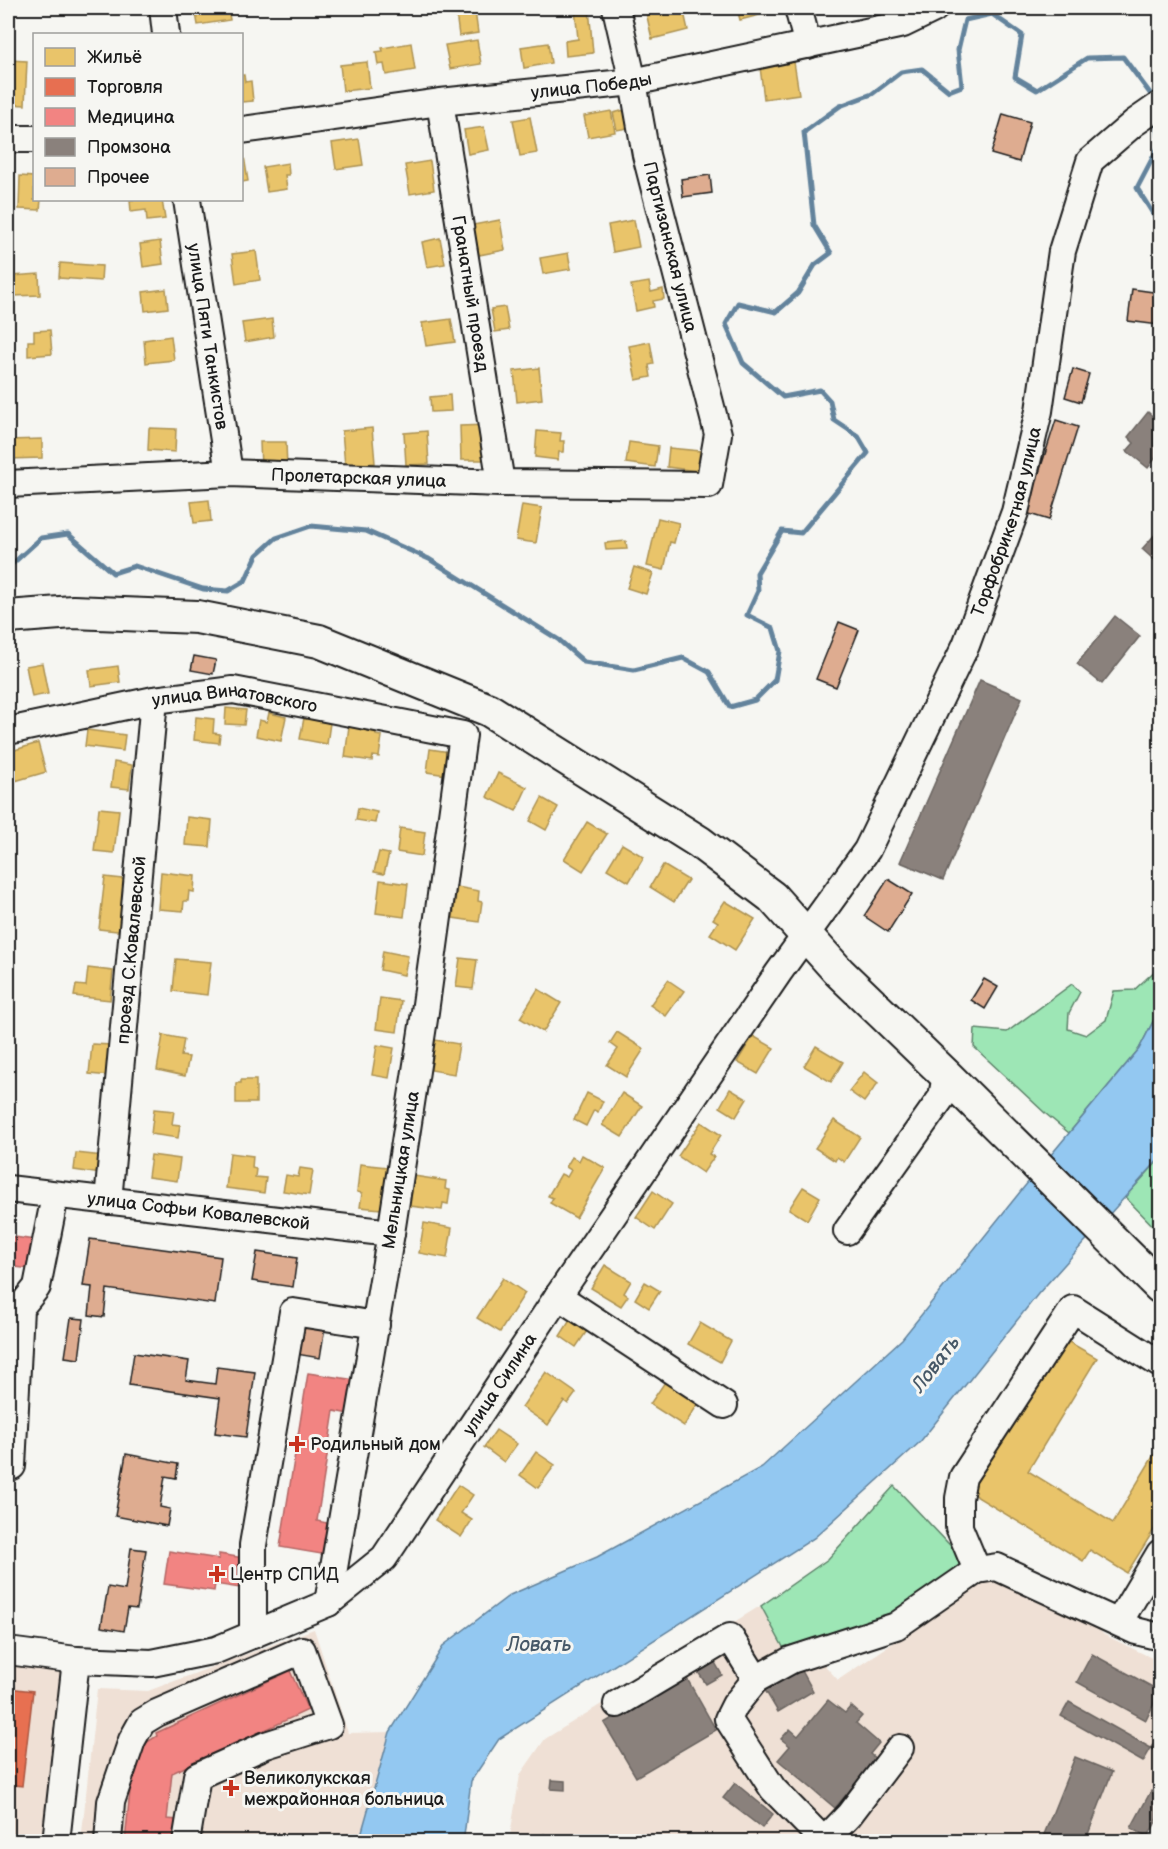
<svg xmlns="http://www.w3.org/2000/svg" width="1168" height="1849" font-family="'Balsamiq Sans',sans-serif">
	<rect width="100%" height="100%" fill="#f6f6f2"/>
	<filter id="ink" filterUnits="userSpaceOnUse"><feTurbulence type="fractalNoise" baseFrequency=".0167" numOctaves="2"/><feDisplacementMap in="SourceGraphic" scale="12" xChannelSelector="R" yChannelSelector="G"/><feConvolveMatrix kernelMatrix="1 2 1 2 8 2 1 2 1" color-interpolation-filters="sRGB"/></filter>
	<g filter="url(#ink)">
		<g fill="#efe0d5">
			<polygon points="990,1578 1089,1619 1103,1634 1160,1662 1160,1814 1145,1841 509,1842 520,1775 545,1739 760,1606 795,1667 819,1659 838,1680"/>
			<polygon points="314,1629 348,1733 390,1732 359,1841 81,1842 97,1689 148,1691"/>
			<polygon points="8,1656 69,1664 50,1841 8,1842"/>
		</g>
		<g fill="#9de6b5" stroke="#5c8168" stroke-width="1.5">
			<polygon points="1160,952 1160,1008 1139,1049 1069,1133 1046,1114 974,1047 975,1029 1007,1032 1072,984 1080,992 1069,1013 1068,1029 1086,1035 1106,1020 1114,991 1134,990 1158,968"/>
			<polygon points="1158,1161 1160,1162 1160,1233 1125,1197"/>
			<polygon points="894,1486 964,1560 1008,1562 893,1619 851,1632 783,1647 761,1606 828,1559"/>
		</g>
		<polygon fill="#93c8f1" stroke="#63839c" stroke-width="1.5" points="1160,1008 1160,1158 1038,1294 920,1442 814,1538 499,1739 471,1781 464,1836 467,1841 359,1842 390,1732 444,1645 510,1595 597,1557 762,1467 902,1339 1020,1192 1139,1049"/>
		<g fill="#e9c46a" stroke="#ac9253" stroke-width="1.5">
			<polygon points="195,8 228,8 230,20 198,25"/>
			<polygon points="589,8 593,53 566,56 565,41 578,39 575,9"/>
			<polygon points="668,8 683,8 688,30 652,39 646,12"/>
			<polygon points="737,8 770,8 771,12 740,20"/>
			<polygon points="475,11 478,33 459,36 456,13"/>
			<polygon points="477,40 481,64 450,69 445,45"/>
			<polygon points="411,43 415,70 386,75 384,64 378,65 376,52 383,51 382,48"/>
			<polygon points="548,43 551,63 524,68 521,47"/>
			<polygon points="8,60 27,61 25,105 8,104"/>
			<polygon points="367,62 370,88 343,91 340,65"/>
			<polygon points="794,62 799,94 764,99 760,67"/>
			<polygon points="242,75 244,75 245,82 251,81 253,101 242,102"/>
			<polygon points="625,110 628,128 617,130 613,113"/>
			<polygon points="611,111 615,132 588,137 584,116"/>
			<polygon points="530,117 537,153 520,156 513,120"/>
			<polygon points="484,127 489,150 468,154 464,130"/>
			<polygon points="359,139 363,165 336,169 332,143"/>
			<polygon points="242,150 243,150 248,181 242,182"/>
			<polygon points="430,161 434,190 410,194 405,165"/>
			<polygon points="288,163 289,175 285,175 287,189 267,192 263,167"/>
			<polygon points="20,176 34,177 34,200 41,200 40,210 19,209"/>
			<polygon points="130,200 162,200 165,219 147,221 146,210 131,212"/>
			<polygon points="500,220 505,250 479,255 473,225"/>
			<polygon points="634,220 639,247 613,252 608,225"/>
			<polygon points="440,238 445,264 427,267 422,242"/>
			<polygon points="160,241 163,264 143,267 140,244"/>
			<polygon points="256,251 260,280 236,284 232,254"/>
			<polygon points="568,253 571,269 543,274 540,258"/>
			<polygon points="60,263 102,266 101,281 59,278"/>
			<polygon points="39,274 40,295 13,296 12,276"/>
			<polygon points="649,282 651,292 663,289 664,299 653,301 654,307 636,311 631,285"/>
			<polygon points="166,289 168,308 145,311 143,292"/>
			<polygon points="505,307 509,330 495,332 491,309"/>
			<polygon points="272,319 274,337 245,342 242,323"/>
			<polygon points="451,319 455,342 426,346 422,323"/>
			<polygon points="50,330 52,354 28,356 28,341 34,341 34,331"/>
			<polygon points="171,336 174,360 146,363 144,340"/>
			<polygon points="650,342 654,364 649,365 651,377 636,380 629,346"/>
			<polygon points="539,368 542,399 517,402 514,371"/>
			<polygon points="450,395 451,411 431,412 430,397"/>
			<polygon points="487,425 488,460 461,460 460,426"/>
			<polygon points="149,428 176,429 175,452 148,450"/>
			<polygon points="372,428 375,463 345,466 342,431"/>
			<polygon points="427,431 429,464 406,465 404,433"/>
			<polygon points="537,431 561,433 560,441 564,441 563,452 559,452 558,460 535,457"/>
			<polygon points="42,439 42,458 8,459 8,440"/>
			<polygon points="260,442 286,442 287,469 261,469"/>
			<polygon points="629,442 658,446 655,467 626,463"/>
			<polygon points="669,448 700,451 697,471 667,467"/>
			<polygon points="209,500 211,521 194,523 191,502"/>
			<polygon points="522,505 542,508 536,543 516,540"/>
			<polygon points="658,518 679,523 674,543 670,542 664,570 647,566"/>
			<polygon points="626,541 627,549 606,550 605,543"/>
			<polygon points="634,567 653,573 646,594 627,588"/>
			<polygon points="42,663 48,694 32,697 26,666"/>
			<polygon points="118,666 120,682 91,686 89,670"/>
			<polygon points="226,708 246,710 244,725 225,724"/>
			<polygon points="269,713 286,717 281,741 256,736 259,720 267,722"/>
			<polygon points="196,717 214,719 213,733 220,734 219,743 194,740"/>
			<polygon points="304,718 330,723 327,744 300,739"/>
			<polygon points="349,726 376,730 376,735 382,736 379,757 373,756 372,761 345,757"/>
			<polygon points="87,730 125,735 123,751 85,746"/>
			<polygon points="38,743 46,772 15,781 8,752"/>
			<polygon points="430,749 456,753 453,776 427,772"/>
			<polygon points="114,762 132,765 129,789 111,787"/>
			<polygon points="498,773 527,787 516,811 487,797"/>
			<polygon points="542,798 558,807 546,830 530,821"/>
			<polygon points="99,808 119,810 114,853 94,851"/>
			<polygon points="358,808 377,812 375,823 356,820"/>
			<polygon points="187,817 212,820 210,847 185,845"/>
			<polygon points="587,822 607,834 583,871 564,859"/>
			<polygon points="400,828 425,832 422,856 397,852"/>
			<polygon points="622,844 644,857 629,882 607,869"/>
			<polygon points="379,852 389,854 384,874 374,872"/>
			<polygon points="663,865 688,880 674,902 650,887"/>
			<polygon points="161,872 195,876 194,892 189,891 188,901 184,901 183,911 158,909"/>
			<polygon points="105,877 132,880 126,932 99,929"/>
			<polygon points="380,880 408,884 404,917 376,913"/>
			<polygon points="457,887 479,891 478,901 482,902 479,922 453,918"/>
			<polygon points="725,901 755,919 735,950 710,934 718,922 713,919"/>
			<polygon points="383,951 408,956 404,975 380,970"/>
			<polygon points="460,958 477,960 473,989 456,987"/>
			<polygon points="176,959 211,962 207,995 173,991"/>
			<polygon points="88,968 113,971 110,1000 74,996 76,985 86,986"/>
			<polygon points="668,980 684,991 666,1016 650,1005"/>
			<polygon points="538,989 561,1003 543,1032 520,1018"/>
			<polygon points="380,998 401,1001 397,1032 376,1029"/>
			<polygon points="617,1032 644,1049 626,1077 607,1065 618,1049 610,1043"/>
			<polygon points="163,1035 184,1039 181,1056 189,1057 185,1076 157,1070"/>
			<polygon points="753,1036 774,1048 758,1074 737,1062"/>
			<polygon points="435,1040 459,1044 454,1074 431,1070"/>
			<polygon points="92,1044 112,1045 110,1076 89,1074"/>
			<polygon points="377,1045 394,1048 389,1078 372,1075"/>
			<polygon points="816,1046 843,1062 831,1082 804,1066"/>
			<polygon points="864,1072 878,1083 864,1102 849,1091"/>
			<polygon points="241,1080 256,1080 256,1103 236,1103 236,1083 241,1083"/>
			<polygon points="730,1089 747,1099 736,1117 720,1107"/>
			<polygon points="587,1093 603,1101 598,1112 594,1110 586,1126 574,1120"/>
			<polygon points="622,1093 642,1106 622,1137 602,1125"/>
			<polygon points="154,1109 174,1111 172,1124 180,1125 178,1138 151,1134"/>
			<polygon points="834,1120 860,1137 844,1162 837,1157 835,1161 815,1148"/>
			<polygon points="701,1122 721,1135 709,1154 714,1157 703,1173 678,1156"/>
			<polygon points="76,1153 103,1156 101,1174 74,1170"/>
			<polygon points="230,1153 253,1156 252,1168 256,1169 255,1177 266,1178 264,1193 226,1188"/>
			<polygon points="151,1155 180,1159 177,1181 148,1177"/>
			<polygon points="582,1155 605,1168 576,1218 550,1203 553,1198 548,1196 561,1174 567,1177 571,1170 566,1167 572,1157 579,1161"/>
			<polygon points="360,1164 396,1168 392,1210 360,1207 362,1193 357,1192"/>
			<polygon points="300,1168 313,1170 309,1195 283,1191 286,1175 298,1177"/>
			<polygon points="414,1176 446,1181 445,1189 450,1190 448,1204 443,1203 442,1210 410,1206"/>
			<polygon points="803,1187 820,1197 807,1220 789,1209"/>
			<polygon points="653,1191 672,1204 655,1230 636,1217"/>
			<polygon points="424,1223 452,1228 447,1258 419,1253"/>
			<polygon points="605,1265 631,1281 624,1293 628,1296 621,1306 591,1288"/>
			<polygon points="503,1278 525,1293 500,1332 477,1318"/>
			<polygon points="645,1282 660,1291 649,1308 635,1299"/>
			<polygon points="574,1314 591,1325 576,1347 560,1336"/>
			<polygon points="700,1323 731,1341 720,1362 688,1344"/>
			<polygon points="1062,1338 1097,1358 1028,1471 1113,1523 1160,1445 1160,1520 1127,1573 1090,1550 1083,1561 966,1490"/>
			<polygon points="546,1372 576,1393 568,1404 564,1401 548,1425 522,1407"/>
			<polygon points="667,1379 700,1401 684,1426 650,1404"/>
			<polygon points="496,1430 517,1444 504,1462 484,1447"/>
			<polygon points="536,1452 555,1465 538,1488 520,1475"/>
			<polygon points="458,1485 473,1495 461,1513 472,1520 461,1537 435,1520"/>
		</g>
		<polygon fill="#e76f51" stroke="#aa5641" stroke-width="1.5" points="8,1688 33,1691 22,1786 8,1784"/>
		<g fill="#f28482" stroke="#b26563" stroke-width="1.5">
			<polygon points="8,1236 34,1240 30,1269 8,1266"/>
			<polygon points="308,1373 355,1380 349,1414 334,1411 317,1521 332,1524 327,1555 280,1547"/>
			<polygon points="169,1551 219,1559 219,1554 250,1559 246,1589 215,1584 214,1591 164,1584"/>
			<polygon points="290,1671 308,1710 172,1773 167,1819 178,1820 177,1838 165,1837 165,1842 125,1842 133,1760 141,1746 157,1736 156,1733"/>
		</g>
		<g fill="#8a817c" stroke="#69635f" stroke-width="1.5">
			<polygon points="1148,412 1160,423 1160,452 1148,468 1127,451 1134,443 1128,437"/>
			<polygon points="1160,529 1160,565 1142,549"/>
			<polygon points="1115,616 1140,636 1102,684 1077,664"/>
			<polygon points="980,680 1022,698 943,880 900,862"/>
			<polygon points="1092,1654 1160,1691 1146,1720 1077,1682"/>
			<polygon points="713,1659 722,1675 706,1684 696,1669"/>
			<polygon points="801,1669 813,1691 778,1712 765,1690"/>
			<polygon points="685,1675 716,1730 636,1777 604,1723"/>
			<polygon points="828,1700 845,1713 851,1706 862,1716 856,1723 879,1743 870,1754 876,1759 835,1808 778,1760 790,1746 781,1739 790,1729 798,1736"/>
			<polygon points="1069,1702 1151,1748 1143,1762 1061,1716"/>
			<polygon points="1160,1730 1160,1753 1151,1748"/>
			<polygon points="1075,1757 1112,1772 1085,1842 1041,1842"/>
			<polygon points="552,1780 565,1781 565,1790 551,1789"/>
			<polygon points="735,1783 773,1814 762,1828 723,1798"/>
			<polygon points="1151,1791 1160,1796 1160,1814 1148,1837 1131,1828"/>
			<polygon points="544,1834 554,1842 539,1842"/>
		</g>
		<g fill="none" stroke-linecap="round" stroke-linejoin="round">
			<g stroke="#63839c" stroke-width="5">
				<polyline points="1157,115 1160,144 1137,188 1160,225"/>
				<polyline points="10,566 41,538 68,534 113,573 135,566 203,589 228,591 245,581 257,555 276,538 311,526 366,531 429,559 559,640 584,662 634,670 683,658 709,672 730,707 755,700 775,680 780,651 773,628 747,615 758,591 757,573 782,531 801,533 868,453 858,436 834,420 830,401 820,390 783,397 743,363 726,324 738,303 776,312 798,293 815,265 831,253 814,225 804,132 840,106 872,94 901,72 922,69 949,91 962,86 958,50 965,20 992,14 1022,35 1015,77 1037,90 1087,58 1123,57 1155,100"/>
			</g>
		</g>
		<g fill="#deac90" stroke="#1c1c1c" stroke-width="1.5">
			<polygon points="1003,114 1030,122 1019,162 991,154"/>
			<polygon points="710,175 712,193 683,197 681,179"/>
			<polygon points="1132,289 1160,293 1159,325 1128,321"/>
			<polygon points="1073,369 1089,374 1081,402 1065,397"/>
			<polygon points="1056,420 1078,427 1049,520 1026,513"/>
			<polygon points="839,622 859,630 836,687 816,679"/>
			<polygon points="194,656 216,660 213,674 191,670"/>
			<polygon points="888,879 912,894 888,932 864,916"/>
			<polygon points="984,979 998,987 985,1009 971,1000"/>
			<polygon points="90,1239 221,1257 215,1304 107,1289 104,1317 89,1315 92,1287 83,1286"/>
			<polygon points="257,1252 297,1258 293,1287 252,1281"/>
			<polygon points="71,1318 84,1319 79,1359 65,1357"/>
			<polygon points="301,1323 325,1327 320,1358 296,1354"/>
			<polygon points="134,1353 189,1361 186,1380 215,1384 217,1367 255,1372 246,1437 215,1433 220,1398 129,1385"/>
			<polygon points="126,1454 178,1464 176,1478 165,1476 160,1507 170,1509 167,1526 115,1516"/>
			<polygon points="131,1548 146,1550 137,1609 128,1608 124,1631 101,1627 108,1587 125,1590"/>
			<polygon points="1160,1570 1160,1595 1151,1589"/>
		</g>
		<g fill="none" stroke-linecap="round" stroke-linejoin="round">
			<defs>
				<g id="minor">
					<polyline points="163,8 166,34"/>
					<polyline points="798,8 808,45"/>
					<path id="s1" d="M440 102 501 483"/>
					<path id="s2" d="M242 130 440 102 633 82 903 24 934 9 935 8"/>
					<polyline points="8,139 34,139"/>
					<path id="s3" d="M187 200 229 473"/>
					<path id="s4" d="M8 484 229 473 501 483 709 485 718 434 646 155 633 82 616 8"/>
					<path id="s5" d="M8 731 154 700 233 690 463 735 424 1019 391 1233 328 1603"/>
					<path id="s6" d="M8 1189 391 1233"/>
					<path id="s7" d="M108 1201 154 700"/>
					<polyline points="847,1231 942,1097 946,1075"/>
					<polyline points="558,1296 724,1405"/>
					<polyline points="12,1466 20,1308 37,1287 55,1196"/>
					<polyline points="977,1570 959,1527 959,1498 963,1477 1073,1309 1160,1364"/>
					<polyline points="1119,1622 1160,1553"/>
					<polyline points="253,1635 253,1545 293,1312 376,1325"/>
					<path id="s8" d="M8 1651 76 1660 152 1663 216 1650 328 1603 384 1558 558 1296 779 972 867 850 966 645 1015 512 1039 411 1062 251 1090 161 1134 123 1160 105"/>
					<polyline points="617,1704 730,1637 756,1679"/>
					<polyline points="56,1842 76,1660"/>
					<polyline points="108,1842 111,1802 132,1740 142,1722 157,1713 302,1650 329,1725 266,1745 197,1776 186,1842"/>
					<polyline points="823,1842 849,1815 900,1748"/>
					<polyline points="825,1842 773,1789 728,1719 735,1705 756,1679 791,1660 896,1626 977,1570 997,1567 1136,1631 1160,1637"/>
				</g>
				<polyline id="major" points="8,617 73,612 197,617 319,641 489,710 699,842 772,897 839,972 946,1075 1160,1287"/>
			</defs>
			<use href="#minor" stroke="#1c1c1c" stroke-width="30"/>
			<use href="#major" stroke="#1c1c1c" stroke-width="36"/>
			<use href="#minor" stroke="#f6f6f2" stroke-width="26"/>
			<use href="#major" stroke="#f6f6f2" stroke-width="32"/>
		</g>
	</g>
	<g fill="#c8321e" stroke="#f6f6f2" stroke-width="2">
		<path d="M294 1435h6v6h6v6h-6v6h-6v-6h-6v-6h6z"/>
		<path d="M214 1565h6v6h6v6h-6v6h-6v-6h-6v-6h6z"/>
		<path d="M228 1779h6v6h6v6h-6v6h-6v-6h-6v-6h6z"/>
	</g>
	<g text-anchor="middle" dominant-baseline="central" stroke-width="6" stroke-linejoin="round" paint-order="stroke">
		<g font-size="18" fill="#1c1c1c" stroke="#f6f6f2">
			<text stroke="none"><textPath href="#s2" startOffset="352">улица Победы</textPath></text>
			<text transform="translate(670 247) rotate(76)">Партизанская улица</text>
			<text stroke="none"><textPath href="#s1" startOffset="194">Гранатный проезд</textPath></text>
			<text stroke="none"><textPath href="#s3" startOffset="138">улица Пяти Танкистов</textPath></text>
			<text stroke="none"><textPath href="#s4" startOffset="351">Пролетарская улица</textPath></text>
			<text stroke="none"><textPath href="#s8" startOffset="1618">Торфобрикетная улица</textPath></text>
			<text stroke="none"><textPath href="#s5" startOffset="231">улица Винатовского</textPath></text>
			<text stroke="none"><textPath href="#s7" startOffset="252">проезд С.Ковалевской</textPath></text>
			<text transform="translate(401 1170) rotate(-81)">Мельницкая улица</text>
			<text stroke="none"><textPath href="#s6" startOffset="192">улица Софьи Ковалевской</textPath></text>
			<text stroke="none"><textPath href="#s8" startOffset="612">улица Силина</textPath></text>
		</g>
		<g font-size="18" fill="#1c1c1c" stroke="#f6f6f2" text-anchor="start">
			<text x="310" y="1444">Родильный дом</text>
			<text x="230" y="1574">Центр СПИД</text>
			<text x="244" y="1778">Великолукская<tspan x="244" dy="21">межрайонная больница</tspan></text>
		</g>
		<g font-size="20" font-style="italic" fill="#465867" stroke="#f6f6f2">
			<text transform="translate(936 1364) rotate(-52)">Ловать</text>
			<text x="539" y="1645">Ловать</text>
		</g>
	</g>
	<rect width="1168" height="1849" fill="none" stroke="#f6f6f2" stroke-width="30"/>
	<rect x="15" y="15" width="1138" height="1819" fill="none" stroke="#1c1c1c" stroke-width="2" filter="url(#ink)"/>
	<rect x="33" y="33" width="210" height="168" fill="#f6f6f2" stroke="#9f9f9c" stroke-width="1.5"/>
	<rect x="45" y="48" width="30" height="18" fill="#e9c46a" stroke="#9f9f9c" stroke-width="1.5"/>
	<text x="87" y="63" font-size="18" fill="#1c1c1c">Жильё</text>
	<rect x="45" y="78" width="30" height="18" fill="#e76f51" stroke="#9f9f9c" stroke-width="1.5"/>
	<text x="87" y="93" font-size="18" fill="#1c1c1c">Торговля</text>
	<rect x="45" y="108" width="30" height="18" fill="#f28482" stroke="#9f9f9c" stroke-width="1.5"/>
	<text x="87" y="123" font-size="18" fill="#1c1c1c">Медицина</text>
	<rect x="45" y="138" width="30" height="18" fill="#8a817c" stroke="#9f9f9c" stroke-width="1.5"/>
	<text x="87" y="153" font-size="18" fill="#1c1c1c">Промзона</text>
	<rect x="45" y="168" width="30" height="18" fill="#deac90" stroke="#9f9f9c" stroke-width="1.5"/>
	<text x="87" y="183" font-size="18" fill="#1c1c1c">Прочее</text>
</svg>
